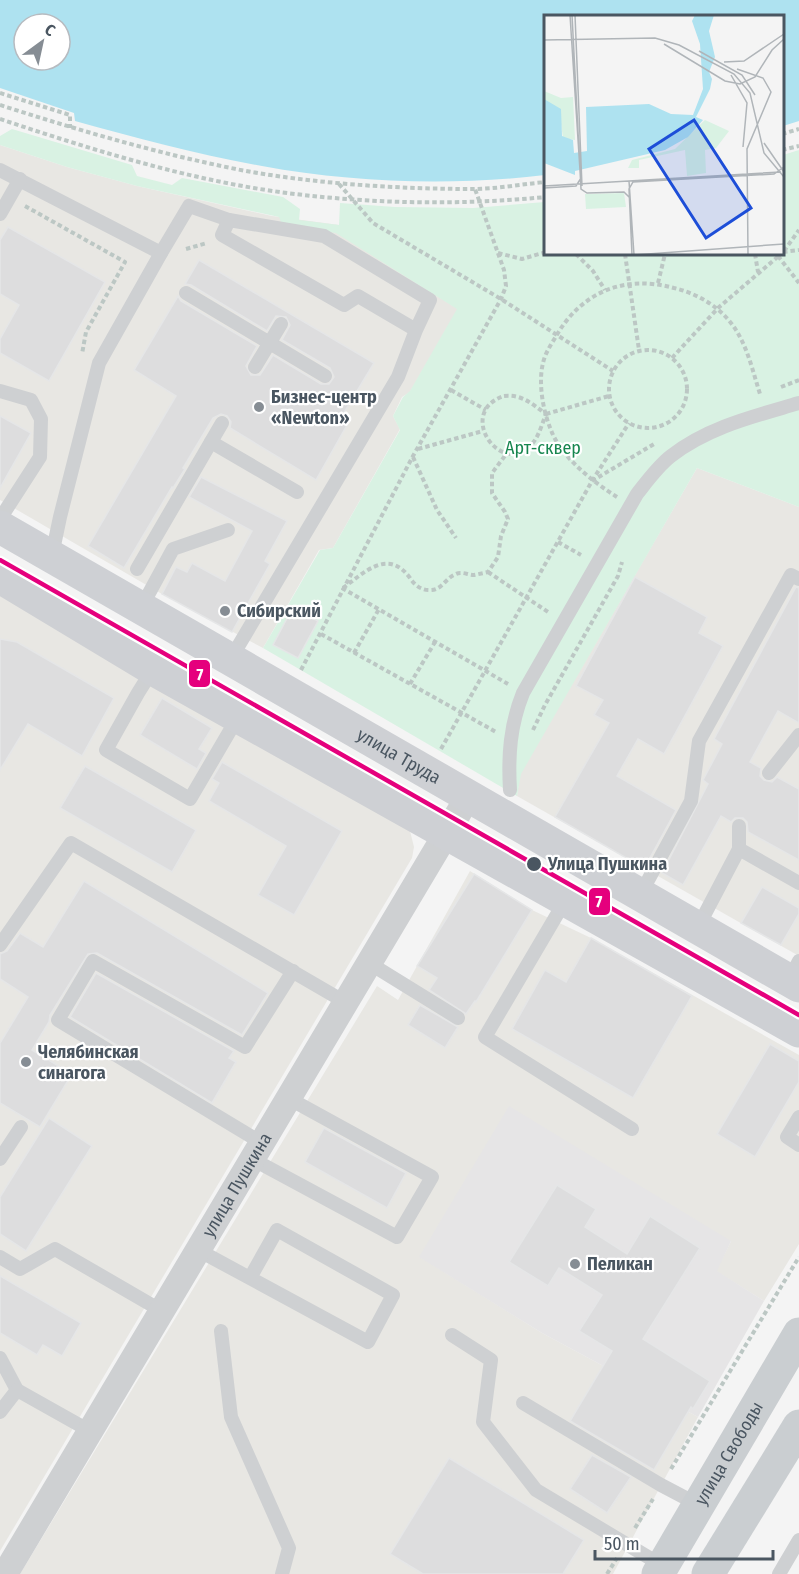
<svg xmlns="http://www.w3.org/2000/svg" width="799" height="1574" font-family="'Fira Sans Condensed',sans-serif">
	<rect width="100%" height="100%" fill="#f4f4f4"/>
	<g fill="#e8e7e3">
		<polygon points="0,145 67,167 137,186 272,216 339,225 386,254 383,262 458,309 410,392 402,397 393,416 400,429 333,548 319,550 263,648 162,594 0,500"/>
		<polygon points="697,468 799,507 799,956 517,796 520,774"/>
		<polygon points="0,591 410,831 414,847 412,858 0,1551"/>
		<polygon points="470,871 532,910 591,938 799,1055 799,1244 764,1301 716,1271 731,1241 420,1257 542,1333 698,1417 613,1574 20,1574 377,986 398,1000"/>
	</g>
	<polygon fill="#e6e5e6" points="509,1106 731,1241 717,1271 764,1301 698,1417 542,1333 419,1257"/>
	<polygon fill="#d9f2e3" points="12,129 132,165 137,176 172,185 182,178 283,197 300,209 299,220 339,225 340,203 395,207 473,208 545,202 546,254 782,254 783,155 799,150 799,507 697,468 521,774 517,796 263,648 320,550 333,548 400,430 393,416 403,397 410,391 457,309 336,233 291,227 281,222 279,217 137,186 67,167 0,145 0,136"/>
	<path fill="#aee2f0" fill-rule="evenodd" d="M0 0H799V121L783 126 782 16H546L545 175C453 186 354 183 262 166 199 155 137 138 75 121L74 113 0 88ZM24 24H60V60H24Z"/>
	<g fill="#ddddde" stroke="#e5e6e7" stroke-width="1.5">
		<polygon points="8,227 105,282 49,381 0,353 0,339 19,305 0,294 0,240"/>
		<polygon points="199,260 374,363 340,419 347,425 316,480 230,428 231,422 227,416 221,414 213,418 183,468 185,469 173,488 172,487 124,568 88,546 176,396 134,370 178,296 181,301 257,346 246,366 251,375 260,375 273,355 321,384 329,384 334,377 330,368 282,340 290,325 286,317 276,316 267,331 191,285 185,284"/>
		<polygon points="0,416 31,433 0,488"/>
		<polygon points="201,477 287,521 265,561 270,564 232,632 162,594 176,567 187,572 192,563 225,581 252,531 189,497"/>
		<polygon points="635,577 707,617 699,633 723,646 664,754 638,739 617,776 676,810 646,865 637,860 635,863 555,817 609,723 594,715 603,700 576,686"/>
		<polygon points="796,587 799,588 799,723 778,711 750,762 761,768 760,776 764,780 772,782 777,777 799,789 799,860 748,832 747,822 743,818 735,818 731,822 721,816 683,885 662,873 708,784 703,780 722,744 714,739"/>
		<polygon points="293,607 318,621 298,658 273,645"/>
		<polygon points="0,639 17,642 114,698 82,756 28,724 0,770"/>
		<polygon points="162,698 212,728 199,749 206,753 197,769 140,735"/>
		<polygon points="222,762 342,831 294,915 258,895 286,846 209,801 219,783 212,779"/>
		<polygon points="85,766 196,830 172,872 60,808"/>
		<polygon points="474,874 532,910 476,1002 475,1001 466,1014 429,990 437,978 417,966"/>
		<polygon points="84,881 268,993 242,1035 97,953 88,954 50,1015 49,1022 32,1050 72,1074 40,1127 0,1103 0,1043 28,997 0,979 0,954 7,951 20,933 43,947"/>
		<polygon points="762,887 799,908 799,914 781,945 741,923"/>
		<polygon points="591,938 692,996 633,1098 512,1029 545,970 566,982"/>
		<polygon points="96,973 234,1051 229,1058 236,1062 212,1103 70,1017"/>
		<polygon points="420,1005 458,1027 445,1048 408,1025"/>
		<polygon points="770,1044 799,1061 799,1082 755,1157 717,1134"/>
		<polygon points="49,1118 92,1146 26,1251 0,1234 0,1197"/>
		<polygon points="324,1128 406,1173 387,1208 305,1162"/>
		<polygon points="557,1185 596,1209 585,1227 627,1254 650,1216 700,1248 643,1339 710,1381 693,1409 691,1407 654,1470 570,1421 612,1351 579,1331 602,1295 559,1268 548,1286 509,1262"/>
		<polygon points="0,1276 81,1323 62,1356 43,1345 37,1355 0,1333"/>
		<polygon points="592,1455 631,1477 607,1513 570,1489"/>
		<polygon points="449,1458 584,1540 563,1574 423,1574 390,1554"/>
	</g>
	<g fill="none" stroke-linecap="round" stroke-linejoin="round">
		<g stroke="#bcc7c4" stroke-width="4" stroke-dasharray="4.5 3" stroke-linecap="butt">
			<polyline points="0,93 70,115 70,128"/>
			<path d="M0 105C81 131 163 155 246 171 319 184 399 189 473 189 497 189 522 184 546 182"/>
			<path d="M0 119C96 151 195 182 295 194 379 204 462 205 546 197"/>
			<polyline points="782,134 799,129"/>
			<polyline points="782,150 799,146"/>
			<polyline points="339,184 373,223 501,299 613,371"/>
			<polyline points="25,206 125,262 86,332 82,354"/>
			<polyline points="186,249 207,243"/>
			<polyline points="784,251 799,230"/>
			<polyline points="783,252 799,250"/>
			<polyline points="498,253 522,259 546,252"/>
			<polyline points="576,254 593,271 605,290"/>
			<polyline points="625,254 639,350"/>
			<polyline points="755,254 758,272"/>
			<polyline points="778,256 799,283"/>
			<polyline points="658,283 665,254"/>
			<circle cx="648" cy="389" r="39"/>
			<polyline points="672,358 718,308 781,254"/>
			<polyline points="781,387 799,380"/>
			<polyline points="451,390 486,410"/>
			<path d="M504 396C522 394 532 404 546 414 542 424 539 436 532 444 501 479 455 412 504 396Z"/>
			<polyline points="546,414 609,396"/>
			<polyline points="418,449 483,431"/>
			<polyline points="413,457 437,510 456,538"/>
			<polyline points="592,481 629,423"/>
			<path d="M617 497C593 482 561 457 551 430 543 411 538 383 543 363 545 354 550 346 555 338 580 293 623 274 674 288 699 294 722 308 736 330 748 349 753 372 760 394"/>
			<polyline points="558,542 581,555"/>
			<polyline points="488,572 548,612"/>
			<polyline points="342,588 508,684"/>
			<path d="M343 588C365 572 388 548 410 578 414 584 420 590 429 590 442 591 445 578 456 574 462 571 468 575 474 575 479 574 484 573 488 572L498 557 501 536 508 519 505 512 492 493V473L507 453"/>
			<polyline points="321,634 496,732"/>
			<polyline points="354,653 379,609"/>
			<polyline points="301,670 413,456 501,299 506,286 504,270 475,189"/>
			<polyline points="410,684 435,642"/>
			<polyline points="533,730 545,705 618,576 622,562"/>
			<polyline points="441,749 592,481 654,444"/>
			<polyline points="671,1469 799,1257"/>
			<polyline points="635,1528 653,1499"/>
			<polyline points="607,1574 617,1558"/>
		</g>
		<g stroke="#ced0d2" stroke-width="14">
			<polyline points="0,170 161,253 99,363 60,517 52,555"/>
			<polyline points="0,214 20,179"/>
			<polyline points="161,253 189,206 229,220"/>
			<polyline points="186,293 325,376"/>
			<polyline points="255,367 281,324"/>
			<polyline points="0,391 31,400 41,419 40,457 0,519"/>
			<polyline points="211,442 297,492"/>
			<polyline points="137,569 222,423"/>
			<polyline points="141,608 173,549 228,530"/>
			<polyline points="230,660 398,377 416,330 358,296 344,305 222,235 229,220 324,236 430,300 416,330"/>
			<polyline points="153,669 138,693 106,750 190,799 238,717"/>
			<polyline points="769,773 799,735"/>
			<path d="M510 790C508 756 510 725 523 693L637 494C648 480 658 466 671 456 708 427 755 416 799 403"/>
			<polyline points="739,826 739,849"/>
			<polyline points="640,895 691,801 699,741 791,575 799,579"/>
			<polyline points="565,901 485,1037 632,1129"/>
			<polyline points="698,927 739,849 799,883"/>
			<polyline points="0,945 71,843 345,1002"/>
			<polyline points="369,963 458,1018"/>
			<polyline points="789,980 799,961"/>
			<polyline points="799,1117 787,1137 799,1145"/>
			<polyline points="262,1143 58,1020 93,961 245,1047 293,971"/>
			<polyline points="0,1159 21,1127"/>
			<polyline points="252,1159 397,1237 432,1177 288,1098"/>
			<polyline points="198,1250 368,1342 393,1295 277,1230 250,1278"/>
			<polyline points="0,1257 20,1269 55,1249 162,1311"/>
			<polyline points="221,1331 231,1417 289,1548 282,1574"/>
			<polyline points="452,1335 491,1360 483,1422 536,1490 663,1566"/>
			<polyline points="0,1358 17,1390 90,1431"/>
			<polyline points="523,1403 661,1485 699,1505"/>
			<polyline points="0,1412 17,1390"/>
			<polyline points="779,1574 799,1540"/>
		</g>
		<path stroke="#ced0d2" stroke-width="26" id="s1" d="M5 1574 468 797"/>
		<g stroke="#ced0d4" stroke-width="33">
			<path id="s2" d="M0 527 799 986"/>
			<polyline points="0,577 153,669 799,1031"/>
		</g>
		<g stroke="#caced1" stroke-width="33">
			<path id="s3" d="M658 1574 799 1334"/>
			<polyline points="708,1574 799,1426"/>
		</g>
		<defs>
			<polyline id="tram-1" points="0,560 799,1015"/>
		</defs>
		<use href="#tram-1" stroke="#fff" stroke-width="9"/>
		<use href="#tram-1" stroke="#e5007d" stroke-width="4.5"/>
	</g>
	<g fill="#868d94" stroke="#fff" stroke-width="2">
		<circle cx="259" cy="407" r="6"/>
		<circle cx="225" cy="611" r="6"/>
		<circle cx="26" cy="1062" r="6"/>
		<circle cx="575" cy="1264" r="6"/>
	</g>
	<circle fill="#4a5661" stroke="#fff" stroke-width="2" cx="534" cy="864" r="8"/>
	<g text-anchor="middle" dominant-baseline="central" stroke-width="4.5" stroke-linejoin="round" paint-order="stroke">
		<g font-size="18" font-weight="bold" fill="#4a5661" stroke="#fff" text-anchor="start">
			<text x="271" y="397">Бизнес-центр<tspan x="271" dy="21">«Newton»</tspan></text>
			<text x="237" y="611">Сибирский</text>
			<text x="38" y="1052">Челябинская<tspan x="38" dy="21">синагога</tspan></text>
			<text x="587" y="1264">Пеликан</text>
		</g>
		<g font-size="18" fill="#17864f" stroke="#fff">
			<text x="543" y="448">Арт-сквер</text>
		</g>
		<g font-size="18" fill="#4a5661" stroke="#fff">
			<text stroke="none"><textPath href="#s2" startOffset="460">улица Труда</textPath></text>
			<text stroke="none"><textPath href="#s1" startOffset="453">улица Пушкина</textPath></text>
			<text stroke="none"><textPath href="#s3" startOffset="140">улица Свободы</textPath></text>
		</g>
		<g font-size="18" font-weight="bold" fill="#4a5661" stroke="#fff" text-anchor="start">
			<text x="548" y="864">Улица Пушкина</text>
		</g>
	</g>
	<g transform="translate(544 15)">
		<rect width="240" height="240" fill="#f4f4f4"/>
		<path d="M0 76 17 83 29 82 31 125 19 123 15 94 1 86ZM161 105 185 116 172 133 161 135 162 158 143 161 141 135 95 145V153H84L88 145 131 134ZM80 178 82 192 42 194 41 179Z" fill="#d9f2e3"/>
		<path d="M151 0H170L165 16 171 42 165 57 168 64 166 74 152 102 159 105 144 122 121 135 31 156V160L0 148V84L17 94 18 121 29 125 30 138 43 136 42 92 105 89 127 99 149 100 159 74 156 29 148 6Z" fill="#aee2f0"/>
		<path fill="none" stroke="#b0b5b9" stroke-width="1.5" d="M26 0 37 171M28 0 37 174 43 178 80 177 86 183M31 0 38 171M0 25 111 23 135 30 190 59 206 78 220 138 240 162M120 29 181 66 196 69 211 62 228 35 240 24M155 36 198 60 211 80M180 47 200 46 240 19M193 54 219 63 227 77 203 134 204 240M187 60 203 88 199 132M220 128 240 157M85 166 90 240M0 171 237 157M0 173 32 171 37 163M88 240 85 174 89 167 230 159 240 152M90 240 240 229"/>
		<path fill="#1d4ed8" fill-opacity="0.15" stroke="#1d4ed8" stroke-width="3" d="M150 105 207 193 162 223 105 134Z"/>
		<rect width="240" height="240" fill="none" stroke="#4a5661" stroke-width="3"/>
	</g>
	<g stroke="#fff" stroke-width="2">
		<rect x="188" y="659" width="23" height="29" rx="6" fill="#e5007d"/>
		<rect x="588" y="887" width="23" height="29" rx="6" fill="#e5007d"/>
	</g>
	<g font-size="16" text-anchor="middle" font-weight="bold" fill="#fff">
		<text x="200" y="680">7</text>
		<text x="599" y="907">7</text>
	</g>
	<g transform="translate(42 42) rotate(33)"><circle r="28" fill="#ffffff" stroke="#b7bbc0" stroke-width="1.5"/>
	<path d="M0-4.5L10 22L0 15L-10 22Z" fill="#868d94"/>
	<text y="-9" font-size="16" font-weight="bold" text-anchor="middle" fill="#4a5661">С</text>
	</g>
	<path d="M595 1550v9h178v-9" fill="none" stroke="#4a5661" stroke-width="3"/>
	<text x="604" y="1550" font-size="18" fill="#4a5661" stroke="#ffffff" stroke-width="4.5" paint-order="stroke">50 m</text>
</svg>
